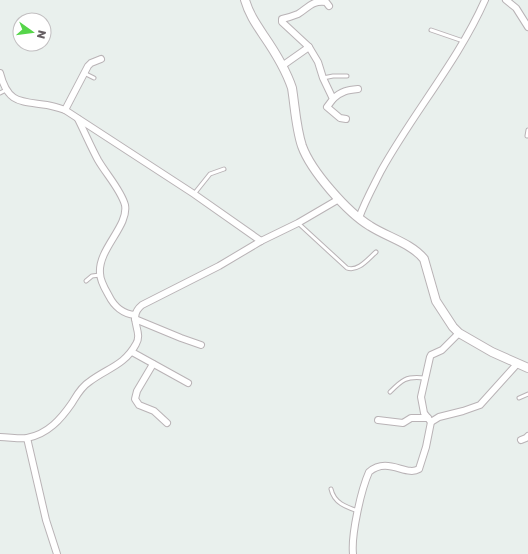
<svg xmlns="http://www.w3.org/2000/svg" width="528" height="554" font-family="'Golos Text',sans-serif">
	<rect width="100%" height="100%" fill="#e9f0ed"/>
	<g fill="none" stroke-linecap="round" stroke-linejoin="round">
		<defs>
			<g id="service">
				<polyline points="431,30 463,41"/>
				<polyline points="84,73 94,78"/>
				<polyline points="323,78 333,76 347,76"/>
				<polyline points="0,93 6,90"/>
				<polyline points="527,136 528,130"/>
				<polyline points="194,194 210,174 224,169"/>
				<path d="M298 223 347 268C358 272 368 259 376 252"/>
				<polyline points="86,281 92,276 100,275"/>
				<path d="M390 392C402 380 406 376 424 378"/>
				<polyline points="519,398 528,394"/>
				<path d="M331 489C334 503 346 507 358 511"/>
			</g>
			<g id="minor">
				<polyline points="506,0 516,8 528,27"/>
				<polyline points="309,47 318,62 323,78 333,99 327,107 340,118 346,119"/>
				<path d="M282 66 309 47 282 22V19C287 18 293 16 298 14 308 8 312 0 326 2L329 6"/>
				<path d="M0 73C8 104 20 101 47 105 53 106 59 108 65 110L194 194 261 241"/>
				<path d="M333 99C341 91 348 90 358 89"/>
				<polyline points="65,110 88,66 91,63 101,59"/>
				<path d="M78 119C85 133 91 147 98 160 106 174 121 190 125 205 129 226 98 249 100 273 100 281 105 289 109 296 114 306 123 314 135 315"/>
				<path d="M359 218C365 201 373 187 381 171 413 113 458 61 485 0"/>
				<polyline points="135,319 181,338 201,345"/>
				<polyline points="132,352 188,383"/>
				<polyline points="153,364 137,391 135,399 139,405 154,411 167,423"/>
				<polyline points="378,420 403,423 411,418 428,418"/>
				<polyline points="431,422 424,413 421,397 430,357 431,355 442,350 459,333"/>
				<path d="M0 437C9 437 19 439 27 438 48 434 61 419 72 403 77 395 81 387 89 382 107 368 124 366 136 344 144 331 126 318 142 305L219 266 261 241 298 223 339 199"/>
				<polyline points="27,438 46,520 57,554"/>
				<polyline points="521,440 526,438 528,436"/>
				<path d="M353 554C351 535 361 490 369 472 388 456 406 477 419 469L426 447 431 422 439 417 463 411 480 405 517 364"/>
			</g>
			<path id="tertiary" d="M245 0C249 14 256 24 264 36 275 52 286 70 292 88 295 107 296 128 302 146 311 171 347 212 370 226 387 237 411 243 424 259L436 301 453 327 459 333 492 352 528 368"/>
		</defs>
		<use href="#service" stroke="#b9b3b6" stroke-width="5"/>
		<use href="#minor" stroke="#b9b3b6" stroke-width="8"/>
		<use href="#tertiary" stroke="#b9b3b6" stroke-width="10"/>
		<use href="#service" stroke="#fff" stroke-width="3"/>
		<use href="#minor" stroke="#fff" stroke-width="6"/>
		<use href="#tertiary" stroke="#fff" stroke-width="8"/>
	</g>
	<g transform="translate(32 32) rotate(104)"><circle r="19" fill="#ffffff" stroke="#c2bfc1"/>
	<path d="M0-3L7 15L0 10L-7 15Z" fill="#56d54a"/>
	<text y="-6" font-size="11" font-weight="bold" text-anchor="middle" fill="#676064">N</text>
	</g>
</svg>
